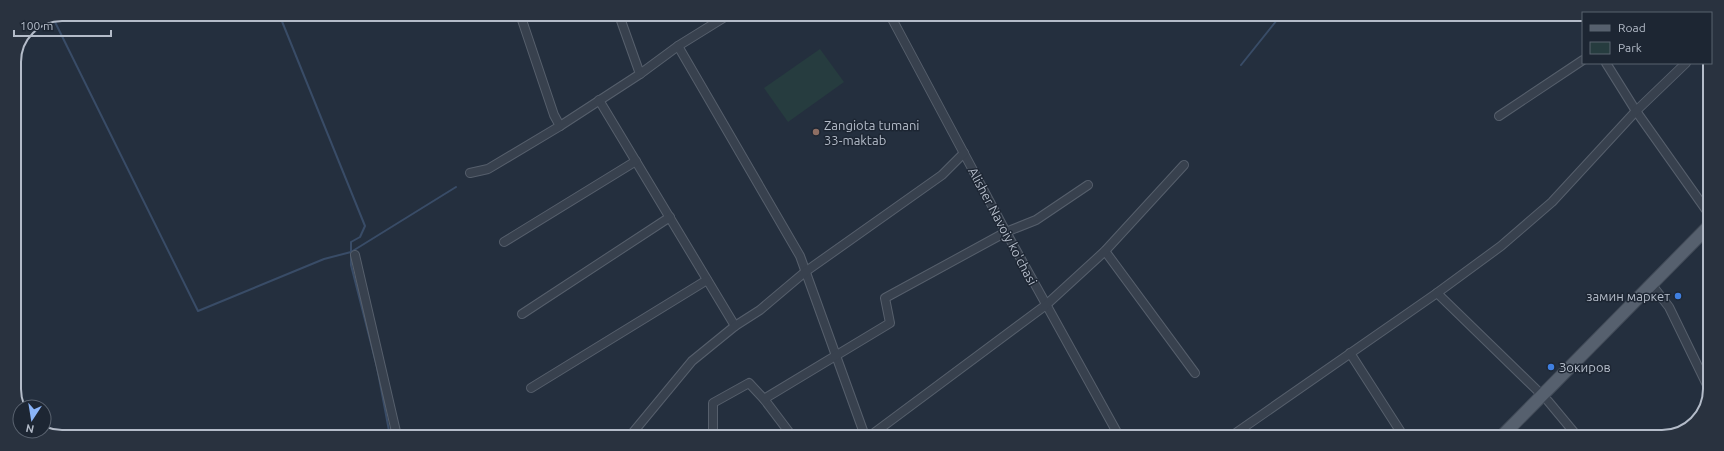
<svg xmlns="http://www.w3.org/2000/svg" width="1724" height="451" font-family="Ubuntu,sans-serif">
	<rect width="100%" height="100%" fill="#242f3e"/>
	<polygon fill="#263c3f" points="820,49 844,82 788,122 764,88"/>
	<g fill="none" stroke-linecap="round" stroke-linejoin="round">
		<g stroke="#394c67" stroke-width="2">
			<polyline points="279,14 365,226 360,237 351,242 351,265 377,367 390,436"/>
			<polyline points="53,18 198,311 324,259 351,252 456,187"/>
			<polyline points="1241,65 1281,15"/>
		</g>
		<defs>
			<g id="street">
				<polyline points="520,14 554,115 560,126"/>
				<polyline points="619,15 640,74"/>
				<polyline points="890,15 1006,232 1119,436"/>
				<polyline points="678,46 800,256 865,436"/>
				<polyline points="1606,63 1636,111 1709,214"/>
				<polyline points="599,100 735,326"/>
				<polyline points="1499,116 1583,60"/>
				<polyline points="470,173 488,169 560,126 640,74 678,46 728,15"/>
				<polyline points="504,242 636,161"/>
				<polyline points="1105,251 1195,373"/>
				<polyline points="355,255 397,436"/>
				<polyline points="1652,285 1669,307 1708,387"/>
				<polyline points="1437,293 1543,396"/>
				<polyline points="522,314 670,217"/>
				<polyline points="1350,353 1404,437"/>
				<polyline points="531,388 707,280"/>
				<polyline points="764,399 792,436"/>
				<polyline points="1548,401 1578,437"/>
				<polyline points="630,436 692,361 735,326 760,310 805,272 942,175 964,153"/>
				<polyline points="708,436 713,432 713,403 749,383 764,399 890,323 885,298 1006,232 1036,220 1088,185"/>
				<polyline points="870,436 1046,305 1105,251 1184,165"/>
				<polyline points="1230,437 1437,293 1501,246 1552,202 1636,111 1686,63"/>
			</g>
			<polyline id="primary" points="1501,437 1709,226"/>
		</defs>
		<use href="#street" stroke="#565f6c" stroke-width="10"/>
		<use href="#primary" stroke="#414a57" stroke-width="14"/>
		<use href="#street" stroke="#38414e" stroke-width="8"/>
		<use href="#primary" stroke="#56606e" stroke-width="12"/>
	</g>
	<circle fill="#8d6e63" stroke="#1d2633" stroke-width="1.5" cx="816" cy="132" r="4"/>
	<g fill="#3f7fe0" stroke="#1d2633" stroke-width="1.5">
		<circle cx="1678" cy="296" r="4"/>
		<circle cx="1551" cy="367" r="4"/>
	</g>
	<g text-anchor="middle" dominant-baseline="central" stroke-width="3" stroke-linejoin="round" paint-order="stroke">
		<g font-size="13" fill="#b4bcc9" stroke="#1d2633" text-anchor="start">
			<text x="824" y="125">Zangiota tumani<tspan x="824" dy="15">33-maktab</tspan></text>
			<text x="1670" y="296" text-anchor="end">замин маркет</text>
			<text x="1559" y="367">Зокиров</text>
		</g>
		<g font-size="13" fill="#b4bcc9" stroke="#1d2633">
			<text transform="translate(1003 226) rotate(62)">Alisher Navoiy ko'chasi</text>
		</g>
	</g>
	<path d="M0 0H1724V451H0ZM62 21H1662A41 41 0 0 1 1703 62V389A41 41 0 0 1 1662 430H62A41 41 0 0 1 21 389V62A41 41 0 0 1 62 21Z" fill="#29323f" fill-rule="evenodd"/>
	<path fill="none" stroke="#b4bcc9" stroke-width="2" d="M62 21H1662A41 41 0 0 1 1703 62V389A41 41 0 0 1 1662 430H62A41 41 0 0 1 21 389V62A41 41 0 0 1 62 21Z"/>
	<rect x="1582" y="12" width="130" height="52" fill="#1d2633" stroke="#59626f"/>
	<rect x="1590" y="25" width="20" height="6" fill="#56606e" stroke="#59626f"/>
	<text x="1618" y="32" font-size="12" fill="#b4bcc9">Road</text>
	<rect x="1590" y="42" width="20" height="12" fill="#263c3f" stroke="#59626f"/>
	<text x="1618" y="52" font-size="12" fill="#b4bcc9">Park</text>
	<g transform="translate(32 419) rotate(192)"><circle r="19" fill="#1d2633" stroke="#59626f"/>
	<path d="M0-3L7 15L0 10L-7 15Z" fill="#8ab4f8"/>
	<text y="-6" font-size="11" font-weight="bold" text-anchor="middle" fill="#b4bcc9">N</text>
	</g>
	<path d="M14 30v6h97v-6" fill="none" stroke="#b4bcc9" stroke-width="2"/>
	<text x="20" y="30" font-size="12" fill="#b4bcc9" stroke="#1d2633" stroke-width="3" paint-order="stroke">100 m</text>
</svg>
